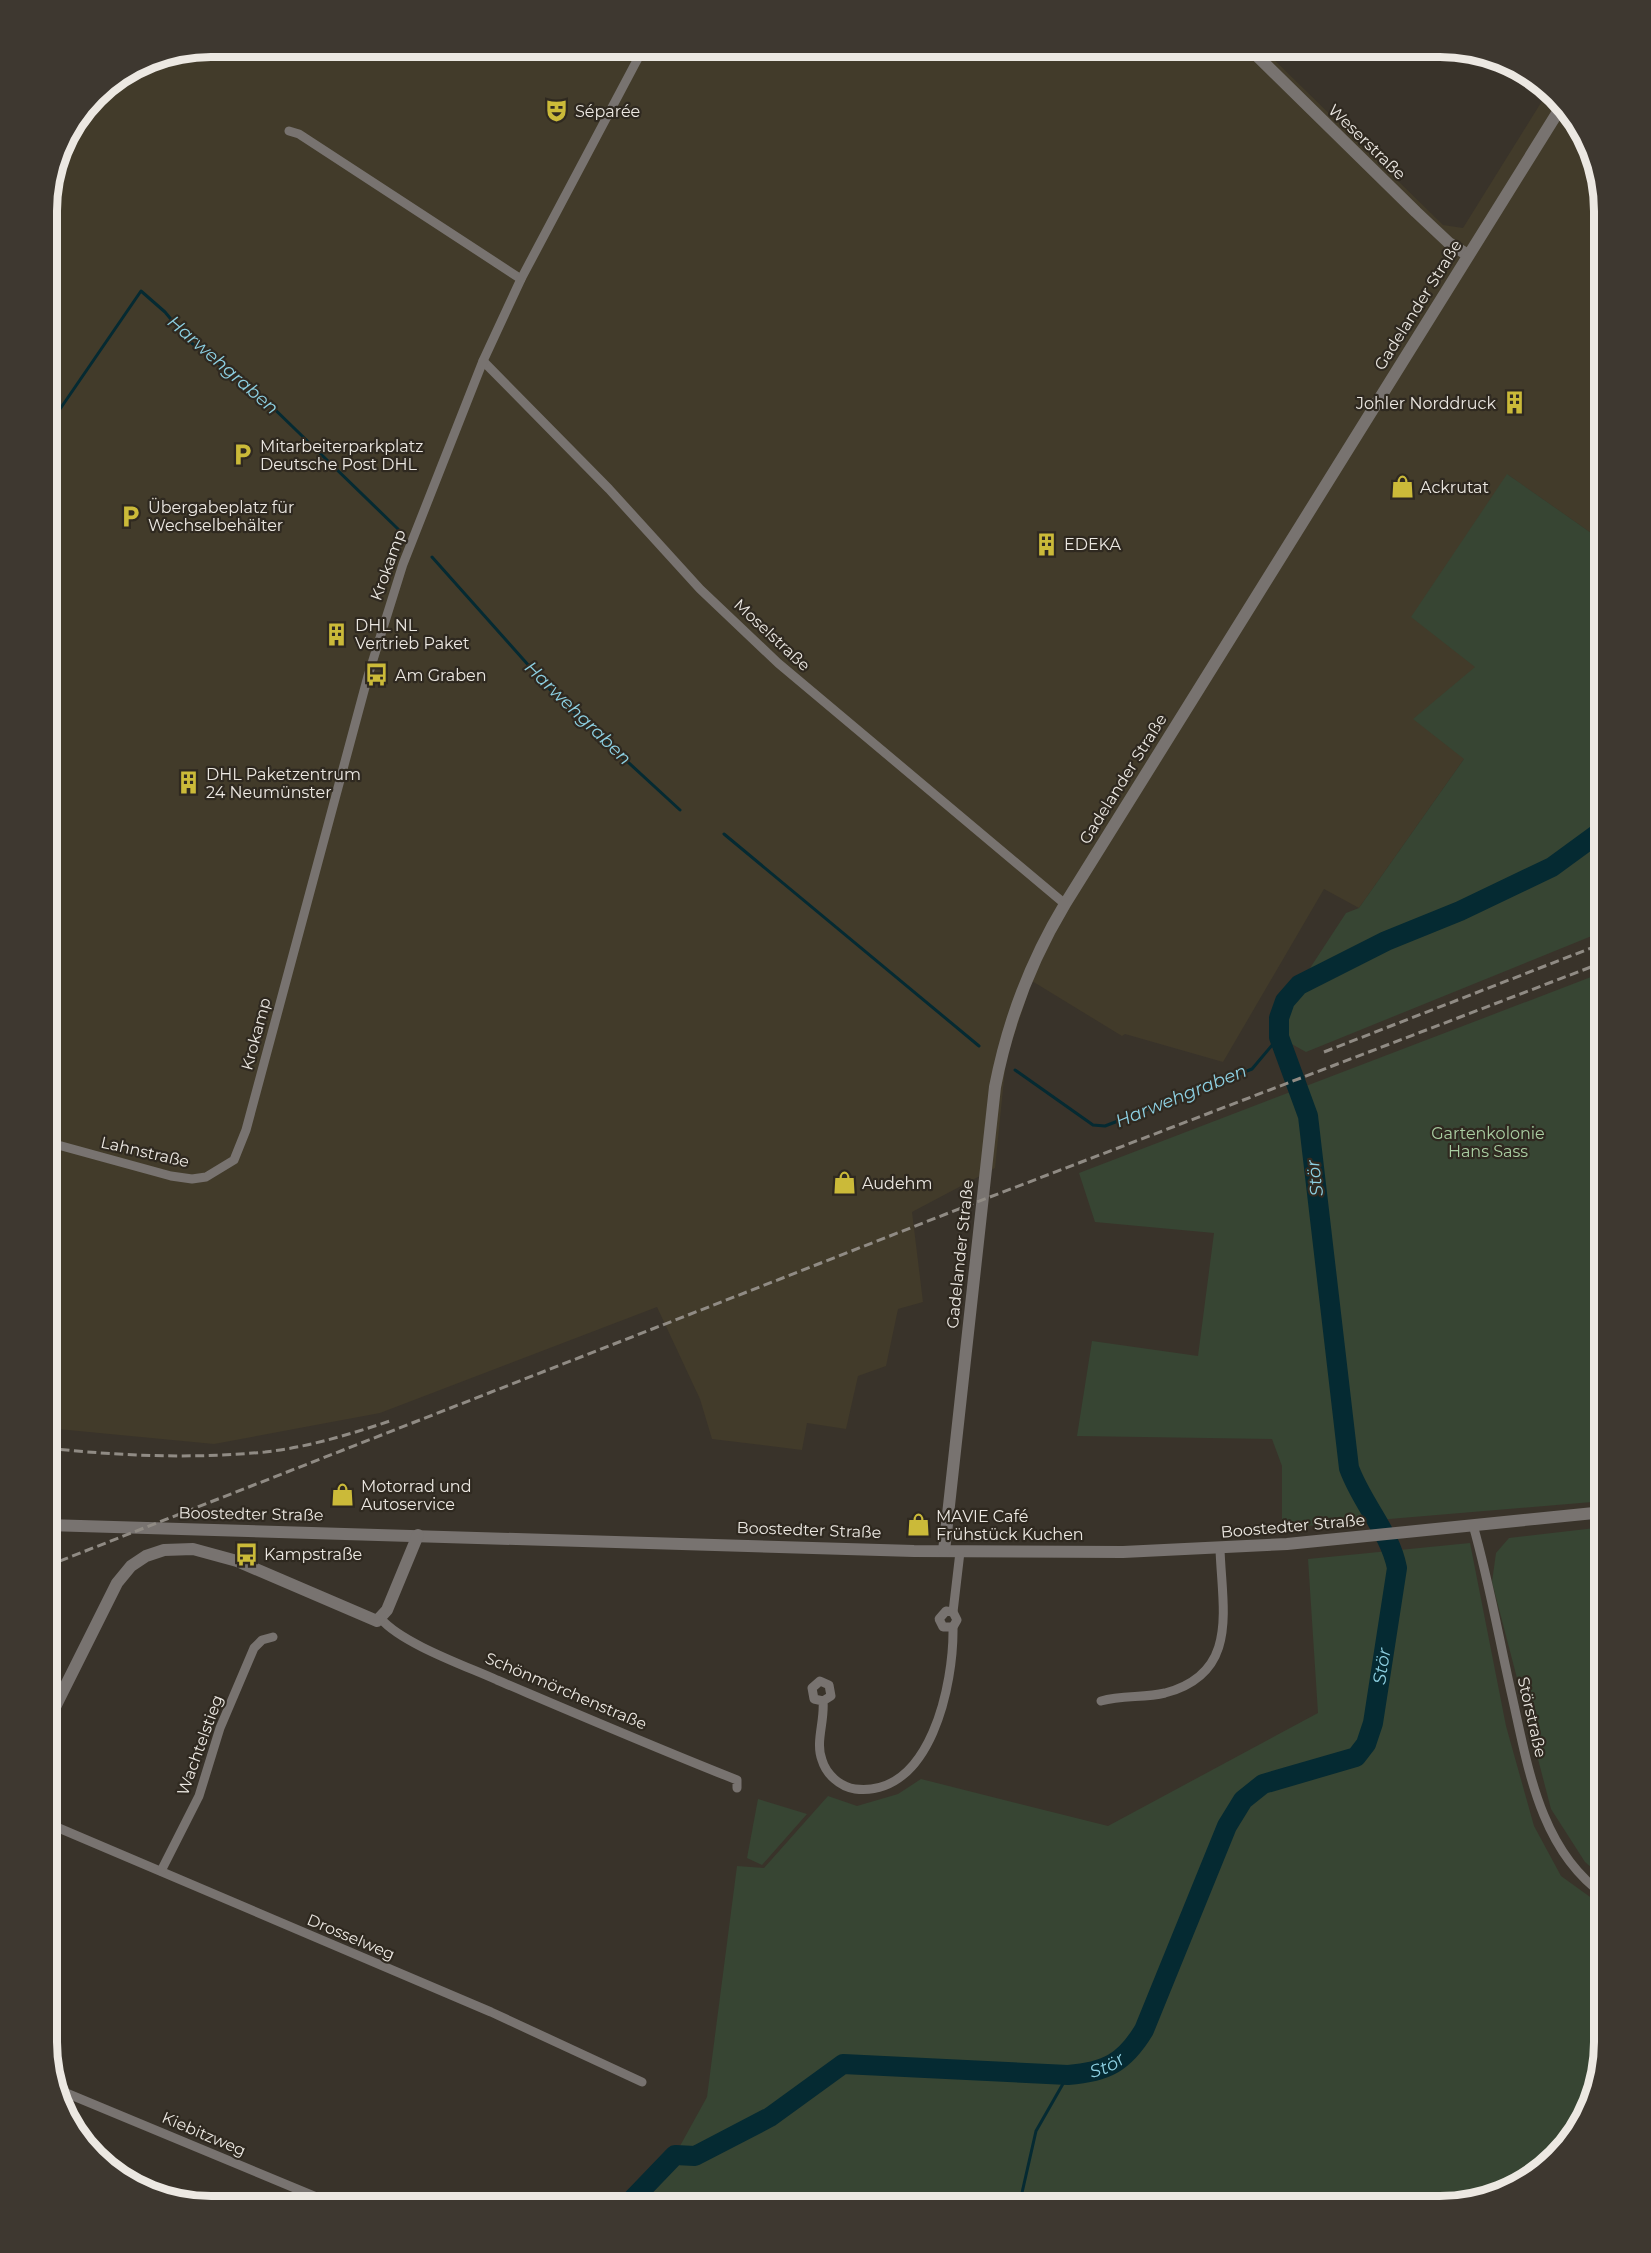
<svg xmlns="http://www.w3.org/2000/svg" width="1651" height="2253" font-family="Montserrat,sans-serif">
	<rect width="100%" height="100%" fill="#39332a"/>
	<polygon fill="#423b2a" points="211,47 1261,47 1443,225 1463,228 1547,93 1582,128 1604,211 1604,542 1508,475 1475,667 1464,759 1359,908 1324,889 1223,1062 1125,1034 1122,1036 1032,981 1006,1060 995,1168 912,1212 923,1302 898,1309 886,1366 858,1376 846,1429 807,1423 802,1450 712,1439 700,1399 657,1307 380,1413 214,1444 47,1428 47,200 64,138 102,87 148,59"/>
	<g fill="#374533">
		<polygon points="1507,474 1604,542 1604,931 1306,1052 1279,1037 1279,1018 1285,1001 1299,985 1346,913 1359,908 1464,759 1413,719 1475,667 1411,617"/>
		<polygon points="1604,972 1604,1501 1282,1528 1282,1466 1272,1439 1077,1436 1092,1341 1198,1356 1214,1233 1095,1222 1079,1173"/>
		<polygon points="1604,1527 1604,1878 1585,1862 1551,1809 1492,1582 1496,1553 1509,1538"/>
		<polygon points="1470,1543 1506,1726 1534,1826 1561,1876 1604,1907 1604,2043 1582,2125 1523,2184 1441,2206 626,2206 675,2155 707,2097 737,1866 764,1868 828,1796 857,1806 898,1794 921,1779 1108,1826 1318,1713 1308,1559"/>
		<polygon points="758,1799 807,1814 762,1865 747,1858"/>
	</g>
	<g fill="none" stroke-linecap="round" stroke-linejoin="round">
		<g stroke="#052a32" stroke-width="3">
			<polyline points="47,428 141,291 165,312 189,341 261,396 398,529"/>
			<polyline points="432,557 554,694 680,810"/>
			<polyline points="724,834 979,1046"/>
			<polyline points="1015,1070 1093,1125 1105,1126 1252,1069 1279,1037"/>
			<polyline points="1019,2206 1036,2131 1068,2075"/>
		</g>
		<path stroke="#052a32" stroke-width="20" id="s1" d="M626 2206 675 2155 695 2156 770 2117 843 2064 1068 2075C1106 2072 1124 2063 1144 2030L1227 1826 1243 1800 1263 1784 1356 1757 1366 1744 1373 1723 1397 1568C1390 1532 1362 1504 1349 1468L1308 1116 1279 1037V1018L1285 1001 1299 985 1386 941 1460 911 1552 867 1604 829"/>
		<g stroke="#787370" stroke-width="9">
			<polyline points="289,131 299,134 521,279"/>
			<polyline points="483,361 609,489 700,589 778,663 1065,904"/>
			<polyline points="47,1142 171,1176 192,1179 206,1177 234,1160 246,1130 368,676 403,564 483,361 521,279 644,47"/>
			<path d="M1473 1525C1489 1581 1499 1639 1512 1696 1528 1767 1540 1850 1604 1895"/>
			<polyline points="953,1612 946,1611 939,1619 943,1627 953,1627"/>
			<path d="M381 1619C403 1644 466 1666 497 1680 577 1714 656 1748 737 1780V1788"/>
			<path d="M823 1701 814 1699 812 1688 820 1681 829 1685 831 1696 823 1701C825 1721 815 1742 822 1760 826 1774 840 1787 855 1789 931 1798 954 1683 953 1627L957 1620 953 1612 960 1552"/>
			<path d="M1101 1701C1122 1695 1144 1698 1165 1693 1240 1673 1222 1609 1220 1549"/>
			<polyline points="47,1823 491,2012 642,2082"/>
			<polyline points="161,1871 199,1796 220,1728 254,1648 262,1640 273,1637"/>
			<polyline points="59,2090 338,2206"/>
		</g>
		<g stroke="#787370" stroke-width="12">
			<polyline points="1248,47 1416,212 1449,243 1468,255"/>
			<polyline points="47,1525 914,1551 1123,1552 1287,1544 1604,1512"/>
			<path d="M944 1551 995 1087C1008 1020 1030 962 1065 904L1561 107"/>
			<polyline points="47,1723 117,1583 131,1566 146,1556 164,1550 193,1549 237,1561 377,1621 387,1610 418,1535"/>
		</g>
		<g stroke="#908b84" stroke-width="3" stroke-dasharray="9 4.5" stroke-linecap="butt">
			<polyline points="1324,1052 1604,943"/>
			<path d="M47 1448C120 1456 192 1459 265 1452 309 1447 351 1434 393 1420"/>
			<polyline points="47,1566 969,1205 1604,962"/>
		</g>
	</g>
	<defs>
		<symbol id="theatre-bare" viewBox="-9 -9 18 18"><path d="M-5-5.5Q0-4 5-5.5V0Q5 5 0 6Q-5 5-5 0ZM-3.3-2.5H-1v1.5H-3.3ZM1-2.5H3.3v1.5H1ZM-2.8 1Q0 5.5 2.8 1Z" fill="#cbba39" stroke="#2f2920" stroke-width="2.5" paint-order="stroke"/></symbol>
		<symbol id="building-bare" viewBox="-9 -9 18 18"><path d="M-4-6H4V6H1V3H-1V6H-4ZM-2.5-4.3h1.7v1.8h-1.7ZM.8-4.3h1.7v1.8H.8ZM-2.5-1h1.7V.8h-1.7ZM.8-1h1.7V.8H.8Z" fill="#cbba39" stroke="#2f2920" stroke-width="2.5" paint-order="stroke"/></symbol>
		<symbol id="parking-bare" viewBox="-9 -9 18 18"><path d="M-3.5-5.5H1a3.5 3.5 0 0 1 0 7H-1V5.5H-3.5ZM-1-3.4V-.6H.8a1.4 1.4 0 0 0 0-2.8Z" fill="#cbba39" stroke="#2f2920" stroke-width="2.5" paint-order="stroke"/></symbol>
		<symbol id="shop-bare" viewBox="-9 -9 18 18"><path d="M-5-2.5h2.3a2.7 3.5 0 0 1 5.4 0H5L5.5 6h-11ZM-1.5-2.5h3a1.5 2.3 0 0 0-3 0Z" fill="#cbba39" stroke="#2f2920" stroke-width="2.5" paint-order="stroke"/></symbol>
		<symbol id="bus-bare" viewBox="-9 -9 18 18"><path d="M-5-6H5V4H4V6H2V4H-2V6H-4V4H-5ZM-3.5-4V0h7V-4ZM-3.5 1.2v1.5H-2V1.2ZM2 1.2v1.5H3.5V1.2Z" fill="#cbba39" stroke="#2f2920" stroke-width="2.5" paint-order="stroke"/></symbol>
	</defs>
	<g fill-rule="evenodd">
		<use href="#theatre-bare" x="540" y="94" width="33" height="33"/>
		<use href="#building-bare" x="1498" y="386" width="33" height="33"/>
		<use href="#parking-bare" x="226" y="438" width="33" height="33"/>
		<use href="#shop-bare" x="1386" y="470" width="33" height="33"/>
		<use href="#parking-bare" x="114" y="500" width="33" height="33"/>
		<use href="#building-bare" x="1030" y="528" width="33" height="33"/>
		<use href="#building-bare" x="320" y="618" width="33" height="33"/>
		<use href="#bus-bare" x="360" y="658" width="33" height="33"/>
		<use href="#building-bare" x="172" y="766" width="33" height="33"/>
		<use href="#shop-bare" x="828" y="1166" width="33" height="33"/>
		<use href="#shop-bare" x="326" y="1478" width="33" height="33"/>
		<use href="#shop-bare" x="902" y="1508" width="33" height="33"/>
		<use href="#bus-bare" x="230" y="1538" width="33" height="33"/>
	</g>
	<g text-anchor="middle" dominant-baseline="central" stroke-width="4.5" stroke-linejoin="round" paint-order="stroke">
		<g font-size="16" fill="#ece8e2" stroke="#2f2920" text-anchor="start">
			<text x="575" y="111">Séparée</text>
			<text x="1496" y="403" text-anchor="end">Johler Norddruck</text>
			<text x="260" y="446">Mitarbeiterparkplatz<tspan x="260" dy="18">Deutsche Post DHL</tspan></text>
			<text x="1420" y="487">Ackrutat</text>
			<text x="148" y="507">Übergabeplatz für<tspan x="148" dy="18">Wechselbehälter</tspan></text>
			<text x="1064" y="544">EDEKA</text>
			<text x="355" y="625">DHL NL<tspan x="355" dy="18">Vertrieb Paket</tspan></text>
			<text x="395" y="675">Am Graben</text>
			<text x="206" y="774">DHL Paketzentrum<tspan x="206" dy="18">24 Neumünster</tspan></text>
			<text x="862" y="1183">Audehm</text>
			<text x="361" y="1486">Motorrad und<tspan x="361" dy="18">Autoservice</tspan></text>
			<text x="936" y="1516">MAVIE Café<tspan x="936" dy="18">Frühstück Kuchen</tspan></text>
			<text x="264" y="1554">Kampstraße</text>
		</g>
		<g font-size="16" fill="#ece8e2" stroke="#2f2920">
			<text transform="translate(1367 142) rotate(44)">Weserstraße</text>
			<text transform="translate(1418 305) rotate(-58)">Gadelander Straße</text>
			<text transform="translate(388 565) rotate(-70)">Krokamp</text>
			<text transform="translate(772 635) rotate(43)">Moselstraße</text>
			<text transform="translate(1123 779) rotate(-58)">Gadelander Straße</text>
			<text transform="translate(256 1034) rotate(-75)">Krokamp</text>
			<text transform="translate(145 1152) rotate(13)">Lahnstraße</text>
			<text transform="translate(960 1254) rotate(-84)">Gadelander Straße</text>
			<text transform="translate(251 1514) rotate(1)">Boostedter Straße</text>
			<text transform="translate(1293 1526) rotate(-5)">Boostedter Straße</text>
			<text transform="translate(809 1530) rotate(2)">Boostedter Straße</text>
			<text transform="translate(566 1691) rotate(23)">Schönmörchenstraße</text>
			<text transform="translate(1532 1717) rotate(77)">Störstraße</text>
			<text transform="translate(200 1745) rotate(-70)">Wachtelstieg</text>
			<text transform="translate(351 1937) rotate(23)">Drosselweg</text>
			<text transform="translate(204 2134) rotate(23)">Kiebitzweg</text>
		</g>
		<g font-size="16" fill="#aacea2" stroke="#2f2920">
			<text x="1488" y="1133">Gartenkolonie<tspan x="1488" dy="18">Hans Sass</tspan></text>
		</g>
		<g font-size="18" font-style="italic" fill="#8dd0e2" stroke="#2f2920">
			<text transform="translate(223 365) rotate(41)">Harwehgraben</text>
			<text transform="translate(578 713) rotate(44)">Harwehgraben</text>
			<text transform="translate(1181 1096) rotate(-22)">Harwehgraben</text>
			<text transform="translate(1315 1178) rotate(-97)">Stör</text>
			<text stroke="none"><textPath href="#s1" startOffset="1053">Stör</textPath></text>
			<text stroke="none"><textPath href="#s1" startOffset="531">Stör</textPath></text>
		</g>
	</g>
	<path d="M0 0H1651V2253H0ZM211 57H1440A154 154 0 0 1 1594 211V2042A154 154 0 0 1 1440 2196H211A154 154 0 0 1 57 2042V211A154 154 0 0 1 211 57Z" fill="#3e3830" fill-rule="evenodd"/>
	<path fill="none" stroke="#ece8e2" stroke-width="8" d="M211 57H1440A154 154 0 0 1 1594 211V2042A154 154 0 0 1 1440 2196H211A154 154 0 0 1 57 2042V211A154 154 0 0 1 211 57Z"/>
</svg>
